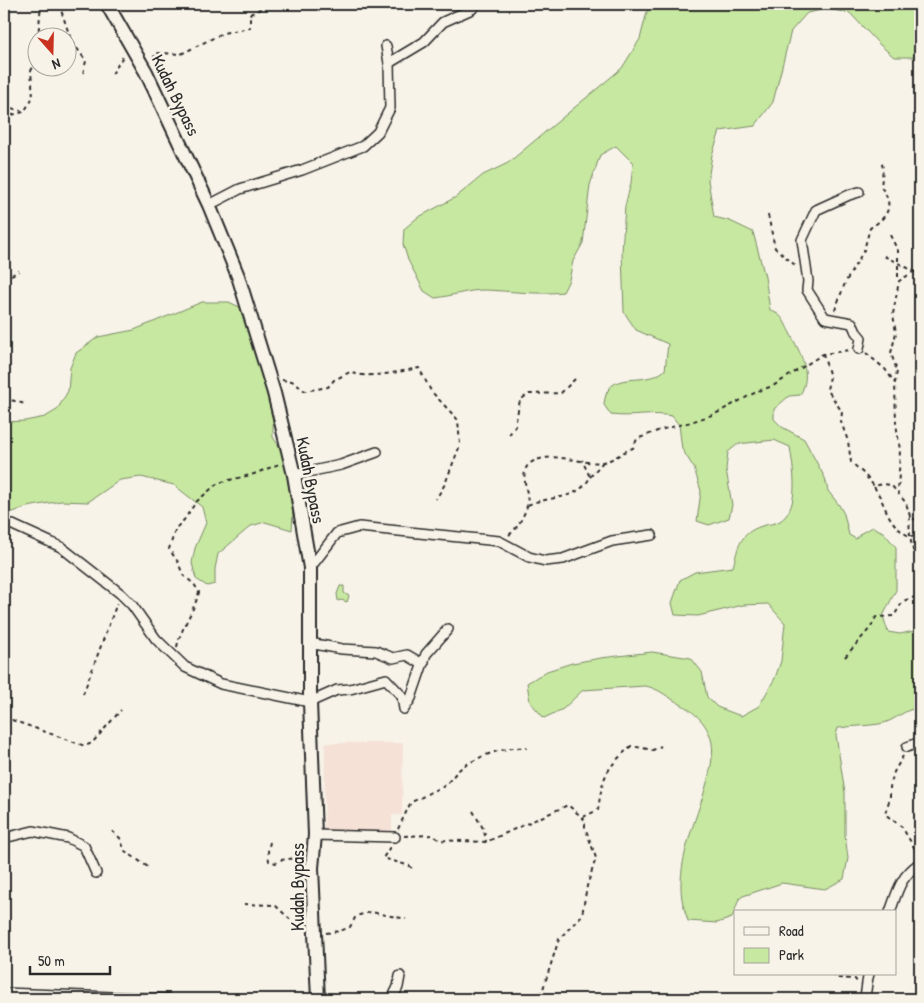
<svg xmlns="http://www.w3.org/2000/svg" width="924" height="1003" font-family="'Patrick Hand',sans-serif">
	<rect width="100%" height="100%" fill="#f7f3e8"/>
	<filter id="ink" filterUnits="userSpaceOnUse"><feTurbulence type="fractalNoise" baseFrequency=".02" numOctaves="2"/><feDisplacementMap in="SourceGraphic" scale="10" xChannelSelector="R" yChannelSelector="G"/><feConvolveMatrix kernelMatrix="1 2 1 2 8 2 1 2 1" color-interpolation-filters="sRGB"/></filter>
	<g filter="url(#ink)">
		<polygon fill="#f6e1d7" points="325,743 403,743 402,815 392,815 392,835 324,835"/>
		<g fill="#c7e8a0" stroke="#798a66">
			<path d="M649 4H920V57H894L879 44 850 13 826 9 807 13 791 31 773 102 755 126 720 131 712 155 708 180 714 217 730 221 753 232 765 277 770 310C773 312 778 313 780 316 784 319 787 328 790 333 800 353 813 373 800 395L789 396 774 409V419L782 427 804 439 825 478 828 491 839 505 844 514 849 535 856 539 861 533 873 527 883 532 896 547V590L883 616 888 632 900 634 914 631 920 632V708C904 708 895 722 879 724 866 726 852 726 838 728L836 735 845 793V835L848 858 844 879 825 889 782 883 743 896 739 899 732 918 717 923 688 921C686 914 683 907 682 899 677 867 691 832 701 802 706 788 715 757 712 743 708 722 692 710 675 701 665 695 657 688 645 686L583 690 563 709 544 718 530 702 527 683 547 671 572 663 601 658 652 652 691 658 702 672 707 697 717 707 741 716 759 706 775 678 781 661 785 623 768 604 743 605 698 616 675 615 672 603 680 580 695 572 733 567C738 548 739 533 762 526 767 524 776 524 780 521 801 508 793 467 790 447L774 440 738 444 728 452 726 469 732 505 729 518 709 525 697 521 701 491 694 468 682 449 679 425 672 416C652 412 632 418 611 415L604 405C607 366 643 389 665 370L668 344 636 330 624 312 622 252 625 206 631 183 633 163 616 146 600 155 590 185 583 243 573 261 569 280 563 292C536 295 512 291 485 290 468 290 452 296 435 298L424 291 408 260 403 244 404 229 417 218 456 197 483 175 508 163 622 68 640 39Z"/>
			<polygon points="202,302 229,302 246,310 267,379 273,420 273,437 282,451 285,465 293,514 292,530 265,522 251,526 218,554 215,569 215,584 207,586 196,579 192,563 195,548 206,523 202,507 174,485 141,477 120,480 88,502 61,501 27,507 13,512 4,512 4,422 25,421 45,417 57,410 68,391 70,368 76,353 98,337 134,330"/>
			<polygon points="340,586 344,586 344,593 349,596 347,602 341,600 338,601 337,594"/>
		</g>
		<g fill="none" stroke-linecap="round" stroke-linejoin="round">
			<defs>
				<g id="street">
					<polyline points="389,63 424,42 443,22 472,9 476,4"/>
					<polyline points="209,205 240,189 302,170 363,146 378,132 390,108 389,63 386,46"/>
					<polyline points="859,349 861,338 856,332 852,323 825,318 807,290 808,281 802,240 816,210 849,195 859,192"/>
					<polyline points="294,475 341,465 377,452"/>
					<polyline points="4,521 61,547 121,594 132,605 156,639 185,667 221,684 310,702 337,690 350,689 386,679 402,696 404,709 411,698 426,654 448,629"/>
					<polyline points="310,568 337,533 359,527 499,541 529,557 545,561 563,559 612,541 652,535"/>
					<polyline points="309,643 342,649 376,651 393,658 407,655 419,662 424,662"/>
					<polyline points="907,747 920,742"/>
					<polyline points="315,835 395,837"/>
					<polyline points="4,838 33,831 68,838 84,846 96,873"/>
					<path d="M890 912C898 890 900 877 920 863"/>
					<polyline points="4,993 167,999"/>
					<polyline points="392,999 398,987 400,976"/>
					<path d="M864 999C867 991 866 983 869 974"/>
				</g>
				<polyline id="secondary" points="107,4 146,72 209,205 238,276 274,393 294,475 310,568 310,702 315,835 312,868 318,999"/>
			</defs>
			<use href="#street" stroke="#2b2b2b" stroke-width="12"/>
			<use href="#secondary" stroke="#2b2b2b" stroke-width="16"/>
			<g stroke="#2b2b2b" stroke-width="2" stroke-dasharray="4 4" stroke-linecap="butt">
				<polyline points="59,4 71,40 86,61 83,74"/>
				<polyline points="38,38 41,4"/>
				<polyline points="153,59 156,53 181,54 223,33 250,28 250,14 270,4"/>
				<polyline points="112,74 124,55"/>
				<polyline points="4,106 22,111"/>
				<polyline points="4,117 24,112 33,97 31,71 36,61 38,39"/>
				<polyline points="768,215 775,248 795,265"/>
				<polyline points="890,235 898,251 898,280"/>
				<polyline points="884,256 920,274"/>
				<polyline points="920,265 915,271 899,281 893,314 896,333 891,353 897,371 895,383 896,423 900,450 898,493 906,503 910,516 920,523"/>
				<polyline points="4,279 19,271"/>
				<path d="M835 310 845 283 864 250 870 228C888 217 895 206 881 187L883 168 881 161"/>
				<polyline points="866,353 885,369 895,383"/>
				<polyline points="823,354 830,377 827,389 842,412 841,422 848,441 851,462 864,474 874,486 883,484 891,485 898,493"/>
				<path d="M282 380 292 381 305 391 328 387 334 380 350 372C365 380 402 371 419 368L431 391 458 420 460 445 445 484 436 499"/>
				<polyline points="4,398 25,404"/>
				<polyline points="509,435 515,426 520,400 529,394 561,393 576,378"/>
				<polyline points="590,477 603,462"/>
				<path d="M874 487C883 499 886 516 897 527 900 531 906 534 910 537L920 532"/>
				<path d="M528 505C548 495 578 502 590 477L582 460"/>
				<path d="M910 516C908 537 912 549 920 569"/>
				<path d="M509 535C517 529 524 516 527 506 531 492 515 469 534 461 557 451 579 465 602 462 613 461 623 451 633 448L637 439 660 430 691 422 715 414 758 391 773 386 823 354 850 350"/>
				<path d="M177 647C181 627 194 612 199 592L194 584 183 575 178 562 169 549 176 528 184 520 196 502 218 483 254 474 279 464"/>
				<polyline points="845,657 871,627 876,617 894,616 903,601 918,596 920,584"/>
				<polyline points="83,694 117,603"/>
				<polyline points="4,722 12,720 85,746 92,743 121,710"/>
				<polyline points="903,756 894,772 890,787 890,798 885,814 902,827 918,854"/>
				<polyline points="473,811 484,830 486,842"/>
				<path d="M583 817 598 810C603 775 605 770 631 746L653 750 661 746"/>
				<path d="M398 829 411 802C420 799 426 794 435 790 438 788 443 788 445 785 452 779 456 771 464 766 482 755 506 746 527 748"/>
				<polyline points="112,831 120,838 125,851 148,867"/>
				<polyline points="404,836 433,835 439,840 486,842 568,805 585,820 585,827 596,858 587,886 582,915 559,939 543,989 538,996 530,999"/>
				<polyline points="270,842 268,851 269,861 276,863 281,860 297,858 302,862"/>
				<polyline points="390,847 383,858 410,866 414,871"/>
				<polyline points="244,904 275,905 296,925 305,924"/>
				<polyline points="326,933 340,931 350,927 356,916 371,912 406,919"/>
				<polyline points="831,974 838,978 855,979 857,982"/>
			</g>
			<use href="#street" stroke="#f7f3e8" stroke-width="9"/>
			<use href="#secondary" stroke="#f7f3e8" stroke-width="12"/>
		</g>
	</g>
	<g text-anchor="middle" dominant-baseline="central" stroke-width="5" stroke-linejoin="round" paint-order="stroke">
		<g font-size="18" fill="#2b2b2b" stroke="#f7f3e8">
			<text transform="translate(176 95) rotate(64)">Kudah Bypass</text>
			<text transform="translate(311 480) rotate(79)">Kudah Bypass</text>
			<text transform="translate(297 887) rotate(-90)">Kudah Bypass</text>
		</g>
	</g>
	<rect width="924" height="1003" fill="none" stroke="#f7f3e8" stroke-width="20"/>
	<rect x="10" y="10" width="904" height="983" fill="none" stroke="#2b2b2b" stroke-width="2" filter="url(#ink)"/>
	<rect x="734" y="910" width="162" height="65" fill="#f7f3e8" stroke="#a5a39c"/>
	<rect x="744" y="927" width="25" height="8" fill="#f7f3e8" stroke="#a5a39c"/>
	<text x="779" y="936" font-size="15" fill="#2b2b2b">Road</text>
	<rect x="744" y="948" width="25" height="15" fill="#c7e8a0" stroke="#a5a39c"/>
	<text x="779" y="960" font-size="15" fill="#2b2b2b">Park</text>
	<g transform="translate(52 52) rotate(160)"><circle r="24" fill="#f7f3e8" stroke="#a5a39c"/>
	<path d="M0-4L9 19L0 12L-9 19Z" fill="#c8321e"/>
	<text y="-8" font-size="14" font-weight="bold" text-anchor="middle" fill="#2b2b2b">N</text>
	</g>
	<path d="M30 966v8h80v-8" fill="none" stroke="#2b2b2b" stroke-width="2.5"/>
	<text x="38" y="966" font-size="15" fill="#2b2b2b" stroke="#f7f3e8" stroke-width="4" paint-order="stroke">50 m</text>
</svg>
